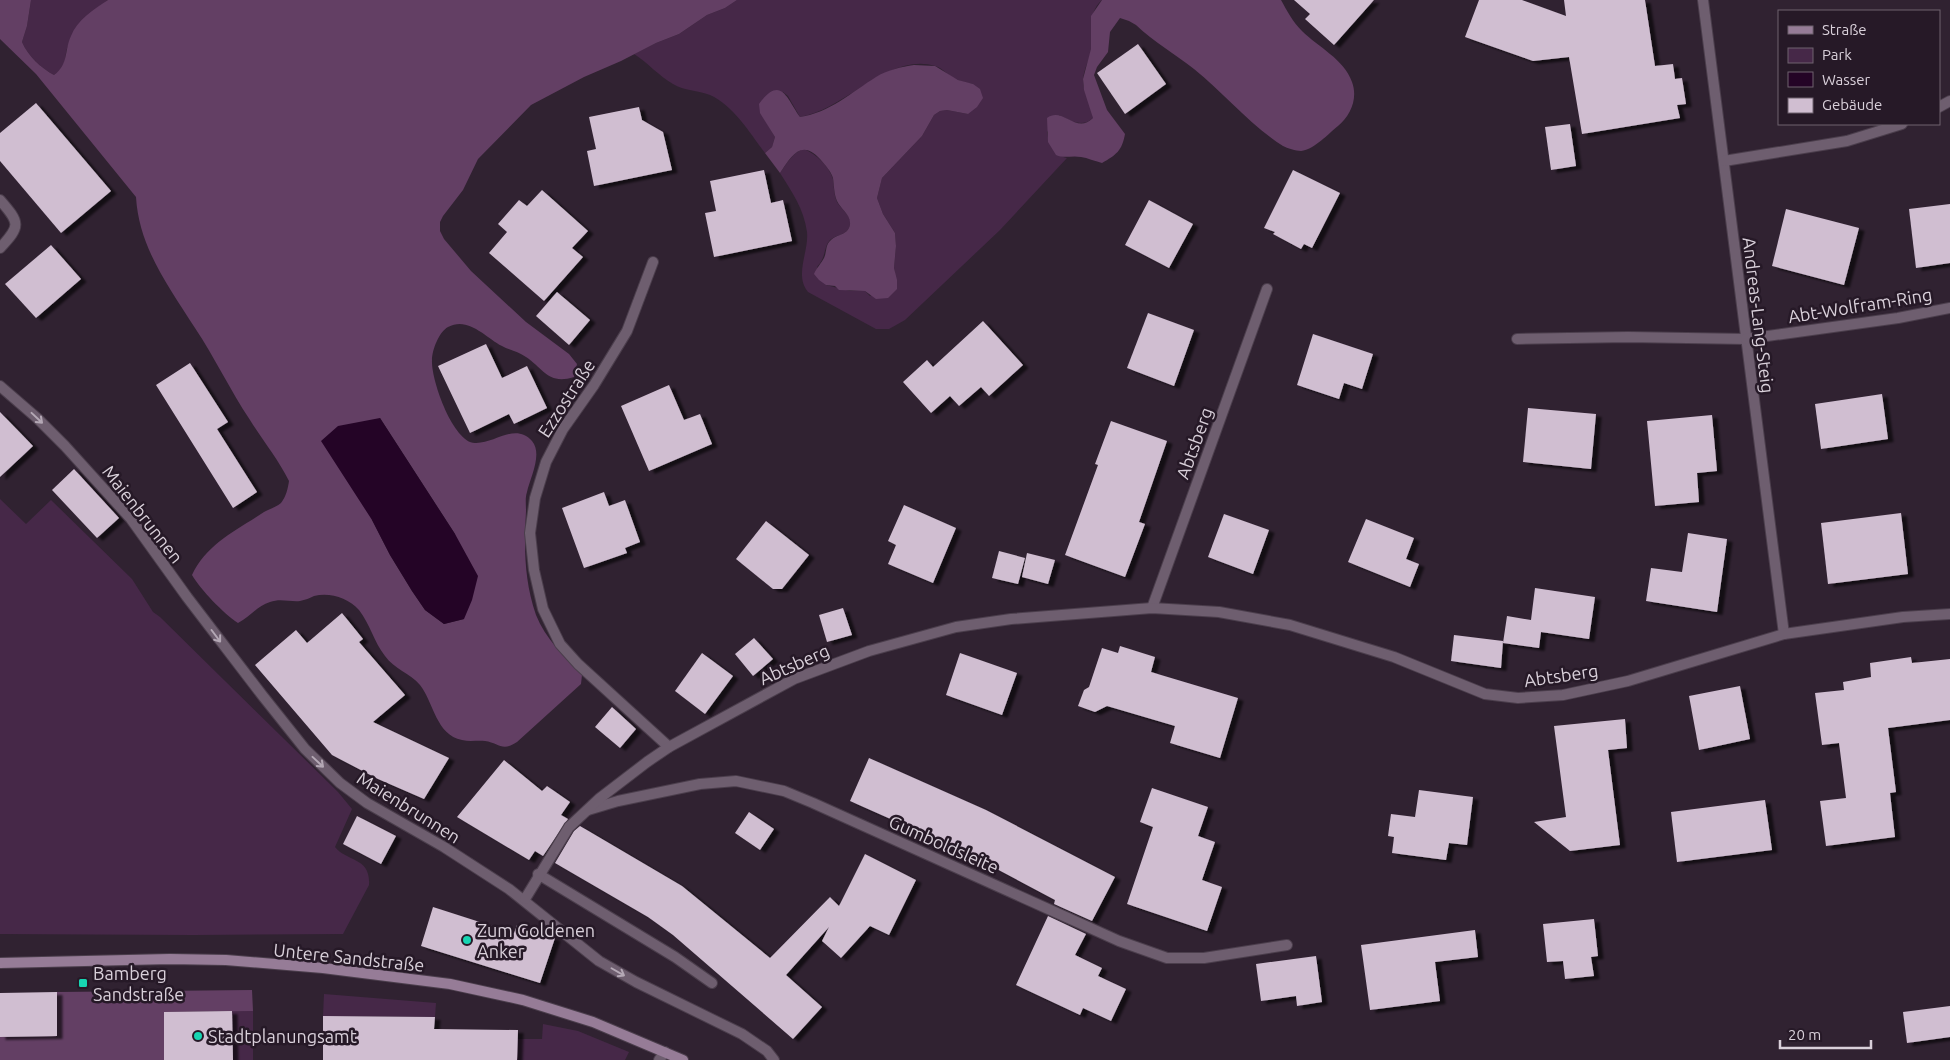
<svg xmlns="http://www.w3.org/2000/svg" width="1950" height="1060" font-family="Ubuntu,sans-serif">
	<defs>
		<filter id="shadow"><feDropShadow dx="5.5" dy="3" stdDeviation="1" flood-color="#0009"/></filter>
	</defs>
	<rect width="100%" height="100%" fill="#302231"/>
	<g fill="#462848">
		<path d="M31 0H108C92 11 77 26 69 44 62 57 71 62 54 75 41 68 28 56 22 42L27 26Z"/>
		<path d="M737 0H1102C1086 14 1094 33 1091 51 1089 61 1083 71 1083 81 1083 94 1093 105 1093 118 1082 128 1071 121 1059 115L1047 132C1048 143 1055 156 1067 158L1000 230 905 320 889 329H876L808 292C794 275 809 252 807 232 804 209 792 192 780 173 787 163 793 152 804 149 816 154 829 166 833 179 834 186 834 195 837 202 841 209 852 216 850 224 849 235 837 234 830 240 823 248 827 256 817 267L826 285 850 291H865L870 296 895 274 894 268 896 246 895 233 883 214 877 198 882 178 922 136 934 115 940 111 947 110 968 114 973 84C968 83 962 82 958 80 949 77 943 68 935 66 889 52 845 110 800 117L788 96 783 92 765 120 775 137 772 147 765 153C750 133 733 105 710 95 698 90 684 91 673 84 659 76 648 63 634 54L656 43 679 34 707 15 725 8Z"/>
		<path d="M0 499 26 524 51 500 132 579 153 612 160 617 338 792 352 809 335 847C347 862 371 857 369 885L343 934 194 935 0 934Z"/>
		<polygon points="324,994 436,1003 435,1017 323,1016"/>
		<polygon points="232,1011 253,1011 253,1060 233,1060"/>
		<polygon points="543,1024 578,1031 629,1052 625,1060 517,1060 517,1039 542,1039"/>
	</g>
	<g fill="#633f64" fill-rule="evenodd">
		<path d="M0 0H31L27 26 22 42C28 56 41 68 54 75 69 64 64 51 71 36 77 20 94 9 108 0H737L725 8 707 15 679 34 656 43 621 61 584 77 531 105 478 159 463 190 443 216 440 222V231L444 239 471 271 526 322 569 354 577 364 574 377C548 385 544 369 526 357 519 352 509 350 502 346 485 337 468 316 448 327 439 332 432 350 432 360 431 380 453 442 475 443 495 444 515 422 532 441 543 454 530 478 527 492 525 498 526 504 526 511 524 547 524 580 536 615 545 638 565 658 582 675L581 684 517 742C502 752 499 743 485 741 478 740 470 742 462 740 436 735 434 703 420 685 410 673 394 669 385 656 374 642 370 624 359 610 348 598 330 592 314 596 310 598 305 600 300 601 290 602 280 598 270 602 257 606 250 617 238 623 223 613 201 590 192 575 206 544 237 530 264 512 269 509 277 507 281 503 286 497 288 488 289 481 278 459 263 441 250 420 230 390 215 358 195 328 169 287 139 248 136 197L36 74 0 39ZM380 418 455 534 464 619 444 624 425 610 412 591 390 555 372 520Z"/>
		<path d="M1102 0H1281C1287 11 1293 22 1302 31 1318 47 1344 59 1352 82 1358 98 1351 115 1338 126 1328 134 1315 149 1301 151 1296 151 1287 148 1283 146 1250 125 1224 93 1194 69 1175 54 1154 42 1136 25L1129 21 1120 18 1110 32 1108 52 1097 67 1094 75 1107 110 1125 134C1122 151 1116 155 1102 163 1094 161 1088 158 1081 157 1071 155 1065 159 1056 155L1048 142 1047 118C1063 106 1076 135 1093 118L1084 90 1083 79 1091 49V16Z"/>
		<path d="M914 65 935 66 958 80 973 84 980 89 983 98 977 107 968 114 947 110 940 111 934 115 922 136 882 178 877 198 883 214 895 233 896 246 894 268 897 280V289L888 298 876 299 865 291 839 290 835 286 826 285 819 280 814 274C817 267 821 264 824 258 827 252 825 245 831 240 837 234 849 235 850 224 851 215 840 208 837 201 834 194 834 185 833 178 831 171 825 165 820 159 801 138 791 157 780 173L765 153 772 147 775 137 760 113 759 104C781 74 787 99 800 117 829 113 852 92 876 77 887 70 901 67 914 65Z"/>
		<polygon points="252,990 253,1011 164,1012 164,1060 0,1060 0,1037 57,1036 57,992"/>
	</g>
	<polygon fill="#240426" points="380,418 455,534 478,576 472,600 464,619 444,624 425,610 412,591 390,555 372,520 321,441 338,426"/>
	<g fill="#d0bed1" filter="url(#shadow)">
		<polygon points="1294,0 1374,0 1334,45 1305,19 1310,14"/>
		<polygon points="1479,0 1522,0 1566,16 1564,0 1645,0 1655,66 1673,64 1675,79 1682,78 1686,104 1677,105 1680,118 1582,134 1569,57 1533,61 1465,37"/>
		<polygon points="1138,44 1166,84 1125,114 1097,73"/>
		<polygon points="36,103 111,191 61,233 0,161 0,133"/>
		<polygon points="639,107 642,120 663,132 672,170 594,186 587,151 596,149 589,117"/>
		<polygon points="1570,124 1576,166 1551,170 1545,127"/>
		<polygon points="764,170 771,203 783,200 792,241 714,257 705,213 716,211 710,181"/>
		<polygon points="1293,170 1340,193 1312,248 1304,244 1301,249 1273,234 1275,232 1264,228"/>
		<polygon points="542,190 588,231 572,248 583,257 544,301 489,253 507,232 498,224 519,200 527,206"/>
		<polygon points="1149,200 1193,224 1169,268 1125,245"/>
		<polygon points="1950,204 1950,263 1916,268 1909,209"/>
		<polygon points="1786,209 1859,228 1844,285 1772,266"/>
		<polygon points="51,245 81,279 36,318 5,284"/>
		<polygon points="557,292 590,320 569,345 536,316"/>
		<polygon points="1148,313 1194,330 1174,386 1127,368"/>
		<polygon points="983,321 1023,365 989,396 981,387 959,406 950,396 931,413 903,382 927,360 933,367"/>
		<polygon points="1313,334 1373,354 1362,389 1344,383 1339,399 1297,385"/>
		<polygon points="486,344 502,378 527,366 547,408 514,424 509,414 470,433 438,366"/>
		<polygon points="190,363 228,422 217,429 257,492 233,508 156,385"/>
		<polygon points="669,385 684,420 700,414 712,444 649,471 621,406"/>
		<polygon points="1882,394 1888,439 1821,449 1815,404"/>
		<polygon points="1528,408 1596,414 1591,469 1523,462"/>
		<polygon points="0,412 33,446 0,477"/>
		<polygon points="1712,415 1717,471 1697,473 1699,502 1655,506 1647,421"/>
		<polygon points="1111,421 1167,441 1139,522 1145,524 1125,577 1065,555 1098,465 1095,464"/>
		<polygon points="74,469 119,518 97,538 52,490"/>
		<polygon points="604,492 609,506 625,500 640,542 625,548 627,553 584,568 562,508"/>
		<polygon points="904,505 956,528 933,583 888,564 896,545 888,541"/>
		<polygon points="1901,513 1908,574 1828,584 1821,523"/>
		<polygon points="1224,514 1269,530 1253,574 1208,557"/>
		<polygon points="1366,519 1414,538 1406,559 1419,564 1410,587 1348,562"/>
		<polygon points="766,521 809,555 782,589 773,589 736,559"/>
		<polygon points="1688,533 1727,539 1717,612 1646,601 1651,568 1682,572"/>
		<polygon points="999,551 1025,558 1018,584 992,578"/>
		<polygon points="1027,553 1055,560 1048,584 1022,577"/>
		<polygon points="1535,588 1595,597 1589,639 1541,632 1539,648 1503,643 1507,616 1531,620"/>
		<polygon points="843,608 852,635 827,642 819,615"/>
		<polygon points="342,613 363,639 359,642 405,695 373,722 449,758 424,799 378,779 332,755 255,665 296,630 307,643"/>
		<polygon points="1454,635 1503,641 1501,668 1451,661"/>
		<polygon points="754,638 773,659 753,676 735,654"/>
		<polygon points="1120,646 1155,657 1151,672 1238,698 1220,758 1170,743 1175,726 1107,706 1095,712 1078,706 1084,690 1089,687 1102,648 1118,653"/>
		<polygon points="702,653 733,676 705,714 675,691"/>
		<polygon points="960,653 1017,673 1002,715 946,695"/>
		<polygon points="1911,657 1912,663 1950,659 1950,720 1888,728 1896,792 1890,793 1895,837 1826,846 1820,801 1846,798 1839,743 1822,745 1815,693 1844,690 1843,682 1871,677 1870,663"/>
		<polygon points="1740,686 1750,739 1699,750 1689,696"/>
		<polygon points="612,707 636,729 620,748 595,727"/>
		<polygon points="1625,719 1627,748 1608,750 1620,845 1570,851 1534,822 1566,817 1554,726"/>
		<polygon points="869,758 986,810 1115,877 1092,921 1054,904 1055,900 993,867 994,865 850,801"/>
		<polygon points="504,760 542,791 547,786 570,802 561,815 568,819 543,856 535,851 529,860 457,817"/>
		<polygon points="1152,788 1208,807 1198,836 1215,842 1202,880 1222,887 1207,931 1127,904 1153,827 1140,822"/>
		<polygon points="1419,790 1473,797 1467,845 1449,843 1446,860 1392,853 1394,837 1388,836 1391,814 1415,817"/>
		<polygon points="1765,800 1772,850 1677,862 1671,812"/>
		<polygon points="749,812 774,829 760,850 735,833"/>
		<polygon points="357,816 396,836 381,864 343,844"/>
		<polygon points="580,826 682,886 770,958 830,897 839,906 865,854 916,880 889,935 870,926 841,958 822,941 829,927 786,975 822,1007 793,1039 673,935 648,917 555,863 574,831"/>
		<polygon points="433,907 514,933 517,925 555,938 540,983 421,946"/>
		<polygon points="1048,916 1086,934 1075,955 1102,968 1098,976 1126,989 1111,1021 1083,1008 1080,1015 1016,985"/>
		<polygon points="1594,919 1598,956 1591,957 1594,976 1565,979 1563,961 1547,962 1543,924"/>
		<polygon points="1475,930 1478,957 1435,962 1440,1001 1370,1010 1361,945"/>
		<polygon points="1316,956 1322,1002 1297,1006 1296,996 1261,1001 1256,964"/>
		<polygon points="57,992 57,1036 0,1037 0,993"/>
		<polygon points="1950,1006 1950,1037 1907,1043 1903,1012"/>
		<polygon points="232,1011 233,1060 164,1060 164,1012"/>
		<polygon points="323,1016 435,1017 434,1029 518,1030 517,1060 323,1060"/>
	</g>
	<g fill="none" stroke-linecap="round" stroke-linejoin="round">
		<defs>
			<g id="lane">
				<path d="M0 200C20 223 21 226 0 248"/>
				<polyline points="1517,339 1628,337 1746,339"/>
				<polyline points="538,874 675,957 712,983"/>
				<polyline points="659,1060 665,1052"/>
			</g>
			<g id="street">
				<polyline points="1703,0 1784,634"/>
				<polyline points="1939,107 1950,101"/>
				<polyline points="1724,161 1847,141 1902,124"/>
				<polyline points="653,262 627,331 594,385 563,429 546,462 535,498 530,533 534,570 543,609 560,644 578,664 669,747"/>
				<polyline points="1746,339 1898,318 1950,308"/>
				<polyline points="0,386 37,418 65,446 131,519 187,597 262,695 305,749 340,783 367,803 444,847 509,889 599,961 636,982 742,1034 767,1051 774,1060"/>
				<polyline points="1152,608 1267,289"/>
				<polyline points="588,810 618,801 700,784 736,781 784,791 813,803 1066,917 1119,941 1167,958 1204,958 1287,945"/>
				<polyline points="525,899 569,827 600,798 647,762 669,747 794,679 869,651 956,627 1011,619 1152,608 1219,612 1290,625 1394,657 1485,694 1518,698 1563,695 1628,681 1784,634 1903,617 1950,614"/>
			</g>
			<polyline id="secondary" points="0,963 170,959 226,960 323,968 450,984 523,1000 593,1022 683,1060"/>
		</defs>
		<use href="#lane" stroke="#4b3e4c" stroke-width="12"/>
		<use href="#street" stroke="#4b3e4c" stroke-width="12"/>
		<use href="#secondary" stroke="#4b3e4c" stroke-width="12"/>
		<use href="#lane" stroke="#6e5e6f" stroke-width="10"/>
		<use href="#street" stroke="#6e5e6f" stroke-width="10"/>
		<use href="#secondary" stroke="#967c97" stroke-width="10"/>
	</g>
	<defs><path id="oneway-shaft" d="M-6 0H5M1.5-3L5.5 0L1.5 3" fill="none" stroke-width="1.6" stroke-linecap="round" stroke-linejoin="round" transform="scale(1.25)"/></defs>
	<g stroke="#b4a8b5">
		<use href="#oneway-shaft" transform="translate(37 418) rotate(43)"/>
		<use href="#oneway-shaft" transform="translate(216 636) rotate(53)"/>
		<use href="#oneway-shaft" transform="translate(318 762) rotate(43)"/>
		<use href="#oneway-shaft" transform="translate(618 972) rotate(30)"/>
	</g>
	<g fill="#17d5b2" stroke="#261927" stroke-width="2">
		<circle cx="467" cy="940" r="5"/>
		<rect x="78" y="978" width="10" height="10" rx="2.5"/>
		<circle cx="198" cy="1036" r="5"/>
	</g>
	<g text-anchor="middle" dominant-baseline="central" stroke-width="5" stroke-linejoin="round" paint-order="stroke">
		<g font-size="18" fill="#d9d0da" stroke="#261927">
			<text transform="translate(1860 305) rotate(-9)">Abt-Wolfram-Ring</text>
			<text transform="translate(1759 315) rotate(83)">Andreas-Lang-Steig</text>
			<text transform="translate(566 398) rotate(-57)">Ezzostraße</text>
			<text transform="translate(1194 443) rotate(-70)">Abtsberg</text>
			<text transform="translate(143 514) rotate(52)">Maienbrunnen</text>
			<text transform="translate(794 664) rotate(-24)">Abtsberg</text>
			<text transform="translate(1561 675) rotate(-8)">Abtsberg</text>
			<text transform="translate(409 807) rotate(32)">Maienbrunnen</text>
			<text transform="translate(944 844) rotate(24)">Gumboldsleite</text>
			<text transform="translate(349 957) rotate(6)">Untere Sandstraße</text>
		</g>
		<g font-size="18" fill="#d9d0da" stroke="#261927" text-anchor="start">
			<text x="477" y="930">Zum Goldenen<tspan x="477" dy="21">Anker</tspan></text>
			<text x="93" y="973">Bamberg<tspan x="93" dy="21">Sandstraße</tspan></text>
			<text x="208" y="1036">Stadtplanungsamt</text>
		</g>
	</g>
	<rect x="1778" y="10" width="162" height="115" fill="#261927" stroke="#6e626f"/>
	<rect x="1788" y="26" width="25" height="8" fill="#967c97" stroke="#6e626f"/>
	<text x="1822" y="35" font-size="15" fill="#d9d0da">Straße</text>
	<rect x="1788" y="48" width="25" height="15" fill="#462848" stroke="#6e626f"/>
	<text x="1822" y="60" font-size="15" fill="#d9d0da">Park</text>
	<rect x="1788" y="72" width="25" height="15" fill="#240426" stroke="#6e626f"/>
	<text x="1822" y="85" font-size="15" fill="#d9d0da">Wasser</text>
	<rect x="1788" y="98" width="25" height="15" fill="#d0bed1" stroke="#6e626f"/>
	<text x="1822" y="110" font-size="15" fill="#d9d0da">Gebäude</text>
	<path d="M1780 1040v8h91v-8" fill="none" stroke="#d9d0da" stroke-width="2.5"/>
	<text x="1788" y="1040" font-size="15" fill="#d9d0da" stroke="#261927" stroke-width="4" paint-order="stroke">20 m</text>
</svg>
